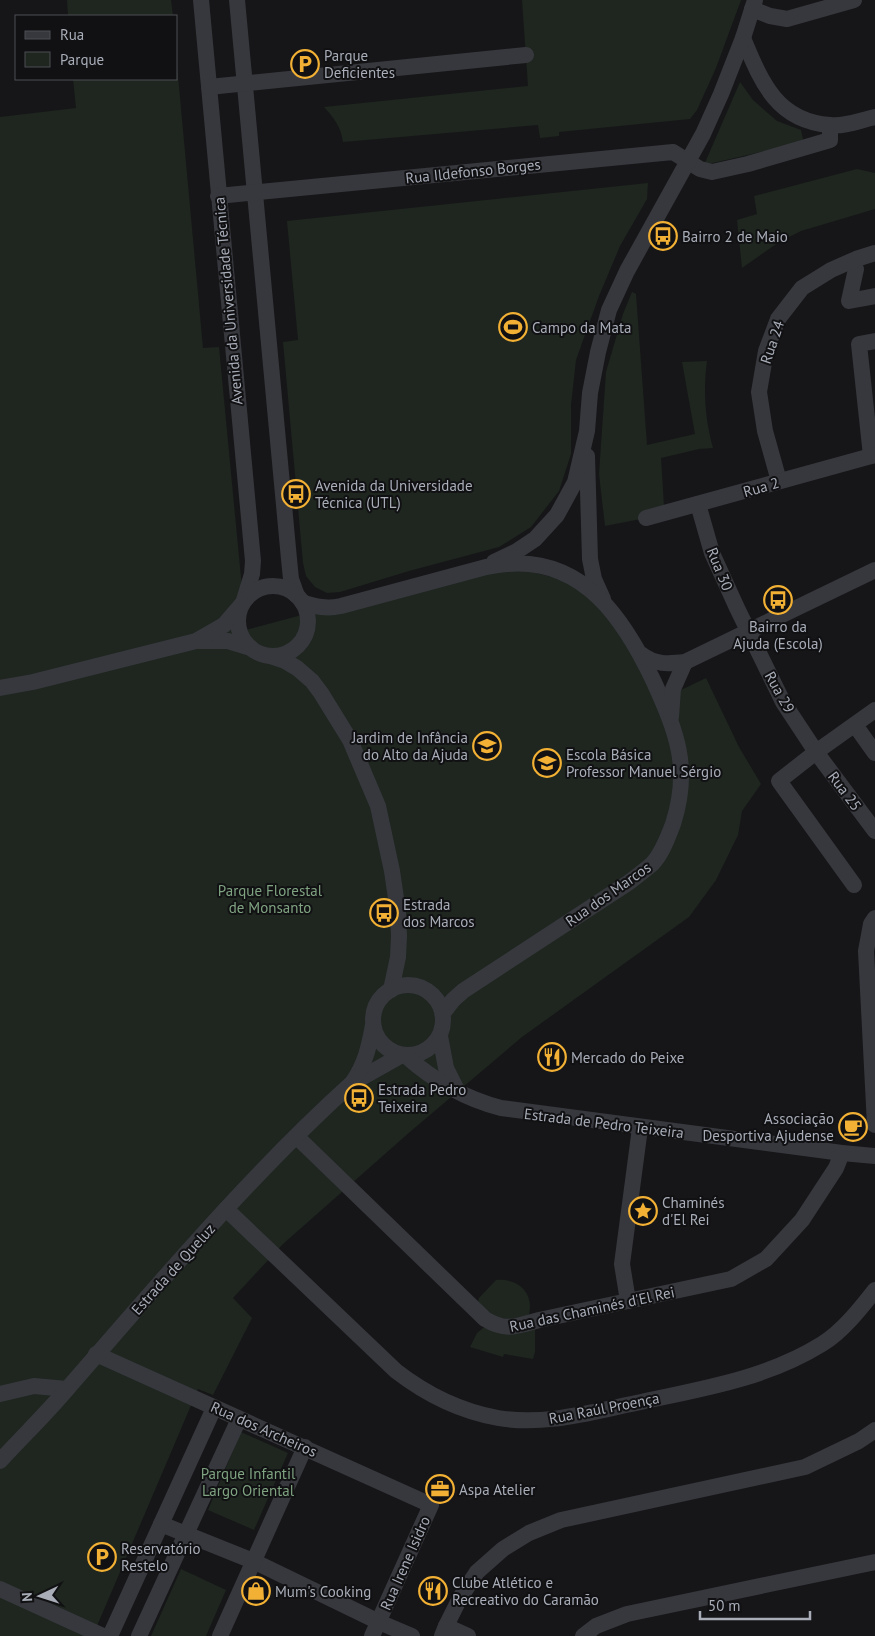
<svg xmlns="http://www.w3.org/2000/svg" width="875" height="1636" font-family="'PT Sans',sans-serif">
	<rect width="100%" height="100%" fill="#161618"/>
	<g fill="#1e261f">
		<polygon points="67,0 171,0 173,16 68,16"/>
		<path d="M522 0H741L716 68 697 110 690 119 559 132V136L540 138 538 125 343 142C341 127 334 118 324 107L528 86Z"/>
		<polygon points="176,54 203,348 219,347 246,630 448,576 500,564 584,585 622,624 660,700 706,678 739,747 761,784 742,811 738,835 716,880 689,917 522,1037 411,1131 283,1244 233,1298 252,1318 213,1395 198,1389 94,1633 0,1591 0,117 76,108 73,79 176,79"/>
		<polygon points="740,82 753,100 777,121 801,130 803,139 800,143 704,165"/>
		<polygon points="857,169 875,173 875,209 801,231 779,242 742,268 737,220 757,214 754,196"/>
		<polygon points="648,183 647,199 620,246 599,296 576,360 571,405 571,454 559,491 531,527 499,547 409,571 340,592 327,593 315,587 306,576 303,563 283,342 298,340 287,221"/>
		<path d="M632 292 636 294 647 445 695 434 682 362 707 361C703 391 705 418 713 448L699 449 661 458 664 506 646 518 605 526 599 474 606 372 623 314Z"/>
		<path d="M496 1280C519 1278 536 1294 528 1318L517 1320 492 1317 478 1302 479 1298Z"/>
		<polygon points="535,1327 535,1352 533,1359 504,1354 503,1357 470,1347 477,1333 483,1328"/>
		<polygon points="241,1432 288,1453 254,1530 208,1510"/>
		<polygon points="181,1569 226,1590 206,1636 151,1636"/>
		<polygon points="0,1594 86,1636 0,1636"/>
	</g>
	<g fill="none" stroke-linecap="round" stroke-linejoin="round">
		<g stroke="#37383d" stroke-width="16">
			<polyline points="201,0 253,561 252,574 244,600"/>
			<polyline points="237,0 289,559 291,579 297,596"/>
			<polyline points="752,9 770,16 787,19 854,0"/>
			<path d="M743 38C761 81 776 121 830 125 844 127 861 120 875 117"/>
			<polyline points="209,87 526,55"/>
			<polyline points="218,196 673,152 700,169 712,172 748,164 830,140 830,126"/>
			<polyline points="856,269 849,301 875,296"/>
			<polyline points="587,456 590,559 594,579 603,599"/>
			<polyline points="871,456 859,344 875,341"/>
			<polyline points="779,481 765,431 759,392 766,351 778,319 802,288 831,270 856,259 875,253"/>
			<polyline points="698,504 712,553 737,608 783,702 816,752 875,831"/>
			<polyline points="646,518 875,455"/>
			<polyline points="494,562 517,551 535,539 557,515 575,482 587,431 590,393 598,352 609,310 627,271 703,134 721,94 743,38 755,0"/>
			<circle cx="273" cy="621" r="35"/>
			<path d="M302 602C316 607 327 609 341 606L486 567C493 566 501 564 508 564 585 558 625 621 654 682 677 733 691 768 673 824 668 837 662 854 652 864 644 871 636 877 628 883L463 991 453 1000 443 1013"/>
			<polyline points="199,641 228,641 251,648"/>
			<path d="M641 654C655 665 668 664 685 662L875 570"/>
			<polyline points="270,656 285,661 297,668 312,681 321,693 350,740 378,806 392,871 398,912 399,936 398,957 391,990"/>
			<polyline points="0,688 33,682 196,641 224,625 242,604"/>
			<polyline points="671,717 673,689 685,662"/>
			<polyline points="855,725 875,753"/>
			<polyline points="854,885 779,781 816,752 875,710"/>
			<polyline points="875,918 871,924 866,951 875,1125"/>
			<circle cx="408" cy="1020" r="35"/>
			<polyline points="440,1036 446,1068 457,1090"/>
			<path d="M406 1056C433 1080 466 1099 501 1108L842 1153 875 1156"/>
			<polyline points="354,1082 402,1055"/>
			<path d="M297 1137 485 1319C506 1332 517 1326 539 1320L731 1279 766 1259 802 1220 836 1168 842 1153"/>
			<path d="M226 1209 396 1371C427 1395 459 1411 498 1418 545 1426 591 1412 636 1403 700 1389 766 1379 822 1344 842 1332 861 1308 875 1290"/>
			<polyline points="628,1301 622,1264 640,1128"/>
			<polyline points="96,1354 431,1505 372,1636"/>
			<polyline points="0,1394 34,1386 67,1389"/>
			<path d="M0 1461C22 1437 46 1414 67 1389 158 1285 249 1176 352 1083 365 1065 369 1047 373 1025"/>
			<polyline points="161,1524 253,1561 379,1622 412,1636"/>
			<polyline points="0,1589 103,1636"/>
			<polyline points="446,1626 460,1598 477,1572 503,1549 529,1533 561,1520 805,1467 859,1441 875,1430"/>
			<polyline points="110,1636 214,1408"/>
			<polyline points="139,1636 239,1419"/>
			<polyline points="220,1636 305,1447"/>
			<polyline points="442,1636 446,1626 468,1636"/>
			<polyline points="583,1636 596,1626 627,1614 875,1562"/>
		</g>
	</g>
	<defs>
		<symbol id="parking-ring" viewBox="-11 -11 22 22"><circle r="9.5" fill="#111113" stroke="#f2b134" stroke-width="1.5"/><path d="M-3.5-5.5H1a3.5 3.5 0 0 1 0 7H-1V5.5H-3.5ZM-1-3.4V-.6H.8a1.4 1.4 0 0 0 0-2.8Z" fill="#f2b134"/></symbol>
		<symbol id="bus-ring" viewBox="-11 -11 22 22"><circle r="9.5" fill="#111113" stroke="#f2b134" stroke-width="1.5"/><path d="M-5-6H5V4H4V6H2V4H-2V6H-4V4H-5ZM-3.5-4V0h7V-4ZM-3.5 1.2v1.5H-2V1.2ZM2 1.2v1.5H3.5V1.2Z" fill="#f2b134"/></symbol>
		<symbol id="stadium-ring" viewBox="-11 -11 22 22"><circle r="9.5" fill="#111113" stroke="#f2b134" stroke-width="1.5"/><path d="M0-5a6.5 5 0 1 0 0 10a6.5 5 0 1 0 0-10ZM-3.5-1.8h7v3.6h-7Z" fill="#f2b134"/></symbol>
		<symbol id="school-ring" viewBox="-11 -11 22 22"><circle r="9.5" fill="#111113" stroke="#f2b134" stroke-width="1.5"/><path d="M0-5L7-2L0 1L-7-2ZM-4 1L0 2.5L4 1V4Q0 6-4 4Z" fill="#f2b134"/></symbol>
		<symbol id="restaurant-ring" viewBox="-11 -11 22 22"><circle r="9.5" fill="#111113" stroke="#f2b134" stroke-width="1.5"/><path d="M-5-6h1v4h1v-4h1v4h1v-4h1v5L-1.5 .5V6h-2V.5L-5-1ZM5-6V6H3V1.5H1.5Q1.5-4 5-6Z" fill="#f2b134"/></symbol>
		<symbol id="cafe-ring" viewBox="-11 -11 22 22"><circle r="9.5" fill="#111113" stroke="#f2b134" stroke-width="1.5"/><path d="M-5.5-4.5H6V0H3Q3 3.5 0 3.5H-2.5Q-5.5 3.5-5.5 0ZM3-3.2v2h1.7v-2ZM-6 4.5H4V6H-6Z" fill="#f2b134"/></symbol>
		<symbol id="sight-ring" viewBox="-11 -11 22 22"><circle r="9.5" fill="#111113" stroke="#f2b134" stroke-width="1.5"/><path d="M0-6L1.8-2.2L6-1.7L2.9 1.2L3.7 5.4L0 3.3L-3.7 5.4L-2.9 1.2L-6-1.7L-1.8-2.2Z" fill="#f2b134"/></symbol>
		<symbol id="office-ring" viewBox="-11 -11 22 22"><circle r="9.5" fill="#111113" stroke="#f2b134" stroke-width="1.5"/><path d="M-6-3h4V-5.5h4V-3h4V5H-6ZM-1-4.5V-3h2v-1.5ZM-6 0V1H6V0Z" fill="#f2b134"/></symbol>
		<symbol id="shop-ring" viewBox="-11 -11 22 22"><circle r="9.5" fill="#111113" stroke="#f2b134" stroke-width="1.5"/><path d="M-5-2.5h2.3a2.7 3.5 0 0 1 5.4 0H5L5.5 6h-11ZM-1.5-2.5h3a1.5 2.3 0 0 0-3 0Z" fill="#f2b134"/></symbol>
	</defs>
	<g fill-rule="evenodd">
		<use href="#parking-ring" x="289" y="48" width="32" height="32"/>
		<use href="#bus-ring" x="647" y="220" width="32" height="32"/>
		<use href="#stadium-ring" x="497" y="311" width="32" height="32"/>
		<use href="#bus-ring" x="280" y="478" width="32" height="32"/>
		<use href="#bus-ring" x="762" y="584" width="32" height="32"/>
		<use href="#school-ring" x="471" y="730" width="32" height="32"/>
		<use href="#school-ring" x="531" y="747" width="32" height="32"/>
		<use href="#bus-ring" x="368" y="897" width="32" height="32"/>
		<use href="#restaurant-ring" x="536" y="1041" width="32" height="32"/>
		<use href="#bus-ring" x="343" y="1082" width="32" height="32"/>
		<use href="#cafe-ring" x="837" y="1111" width="32" height="32"/>
		<use href="#sight-ring" x="627" y="1195" width="32" height="32"/>
		<use href="#office-ring" x="424" y="1473" width="32" height="32"/>
		<use href="#parking-ring" x="86" y="1541" width="32" height="32"/>
		<use href="#shop-ring" x="240" y="1575" width="32" height="32"/>
		<use href="#restaurant-ring" x="417" y="1575" width="32" height="32"/>
	</g>
	<g text-anchor="middle" dominant-baseline="central" stroke-width="4" stroke-linejoin="round" paint-order="stroke">
		<g font-size="15" fill="#a8adb8" stroke="#111113" text-anchor="start">
			<text x="324" y="55">Parque<tspan x="324" dy="17">Deficientes</tspan></text>
			<text x="682" y="236">Bairro 2 de Maio</text>
			<text x="532" y="327">Campo da Mata</text>
			<text x="315" y="485">Avenida da Universidade<tspan x="315" dy="17">Técnica (UTL)</tspan></text>
			<text x="778" y="626" text-anchor="middle">Bairro da<tspan x="778" dy="17">Ajuda (Escola)</tspan></text>
			<text x="468" y="737" text-anchor="end">Jardim de Infância<tspan x="468" dy="17">do Alto da Ajuda</tspan></text>
			<text x="566" y="754">Escola Básica<tspan x="566" dy="17">Professor Manuel Sérgio</tspan></text>
			<text x="403" y="904">Estrada<tspan x="403" dy="17">dos Marcos</tspan></text>
			<text x="571" y="1057">Mercado do Peixe</text>
			<text x="378" y="1089">Estrada Pedro<tspan x="378" dy="17">Teixeira</tspan></text>
			<text x="834" y="1118" text-anchor="end">Associação<tspan x="834" dy="17">Desportiva Ajudense</tspan></text>
			<text x="662" y="1202">Chaminés<tspan x="662" dy="17">d'El Rei</tspan></text>
			<text x="459" y="1489">Aspa Atelier</text>
			<text x="121" y="1548">Reservatório<tspan x="121" dy="17">Restelo</tspan></text>
			<text x="452" y="1582">Clube Atlético e<tspan x="452" dy="17">Recreativo do Caramão</tspan></text>
			<text x="275" y="1591">Mum's Cooking</text>
		</g>
		<g font-size="15" fill="#a8adb8" stroke="#111113">
			<text transform="translate(473 171) rotate(-6)">Rua Ildefonso Borges</text>
			<text transform="translate(228 301) rotate(-95)">Avenida da Universidade Técnica</text>
			<text transform="translate(772 342) rotate(-71)">Rua 24</text>
			<text transform="translate(761 487) rotate(-16)">Rua 2</text>
			<text transform="translate(720 569) rotate(68)">Rua 30</text>
			<text transform="translate(780 692) rotate(61)">Rua 29</text>
			<text transform="translate(845 791) rotate(53)">Rua 25</text>
			<text transform="translate(608 894) rotate(-35)">Rua dos Marcos</text>
			<text transform="translate(604 1123) rotate(7)">Estrada de Pedro Teixeira</text>
			<text transform="translate(173 1269) rotate(-48)">Estrada de Queluz</text>
			<text transform="translate(592 1309) rotate(-12)">Rua das Chaminés d'El Rei</text>
			<text transform="translate(604 1408) rotate(-11)">Rua Raúl Proença</text>
			<text transform="translate(264 1429) rotate(24)">Rua dos Archeiros</text>
			<text transform="translate(405 1563) rotate(-66)">Rua Irene Isidro</text>
		</g>
		<g font-size="15" fill="#7fa381" stroke="#111113">
			<text x="270" y="890">Parque Florestal<tspan x="270" dy="17">de Monsanto</tspan></text>
			<text x="248" y="1473">Parque Infantil<tspan x="248" dy="17">Largo Oriental</tspan></text>
		</g>
	</g>
	<rect x="15" y="15" width="162" height="65" fill="#111113" stroke="#4d4f55"/>
	<rect x="25" y="31" width="25" height="8" fill="#37383d" stroke="#4d4f55"/>
	<text x="60" y="40" font-size="15" fill="#a8adb8">Rua</text>
	<rect x="25" y="52" width="25" height="15" fill="#1e261f" stroke="#4d4f55"/>
	<text x="60" y="65" font-size="15" fill="#a8adb8">Parque</text>
	<g transform="translate(40 1596) rotate(266)" stroke="#111113" stroke-width="4" paint-order="stroke">
	<path d="M0-4L9 19L0 12L-9 19Z" fill="#a8adb8"/>
	<text y="-8" font-size="14" font-weight="bold" text-anchor="middle" fill="#a8adb8">N</text>
	</g>
	<path d="M700 1611v8h110v-8" fill="none" stroke="#a8adb8" stroke-width="2.5"/>
	<text x="708" y="1611" font-size="15" fill="#a8adb8" stroke="#111113" stroke-width="4" paint-order="stroke">50 m</text>
</svg>
